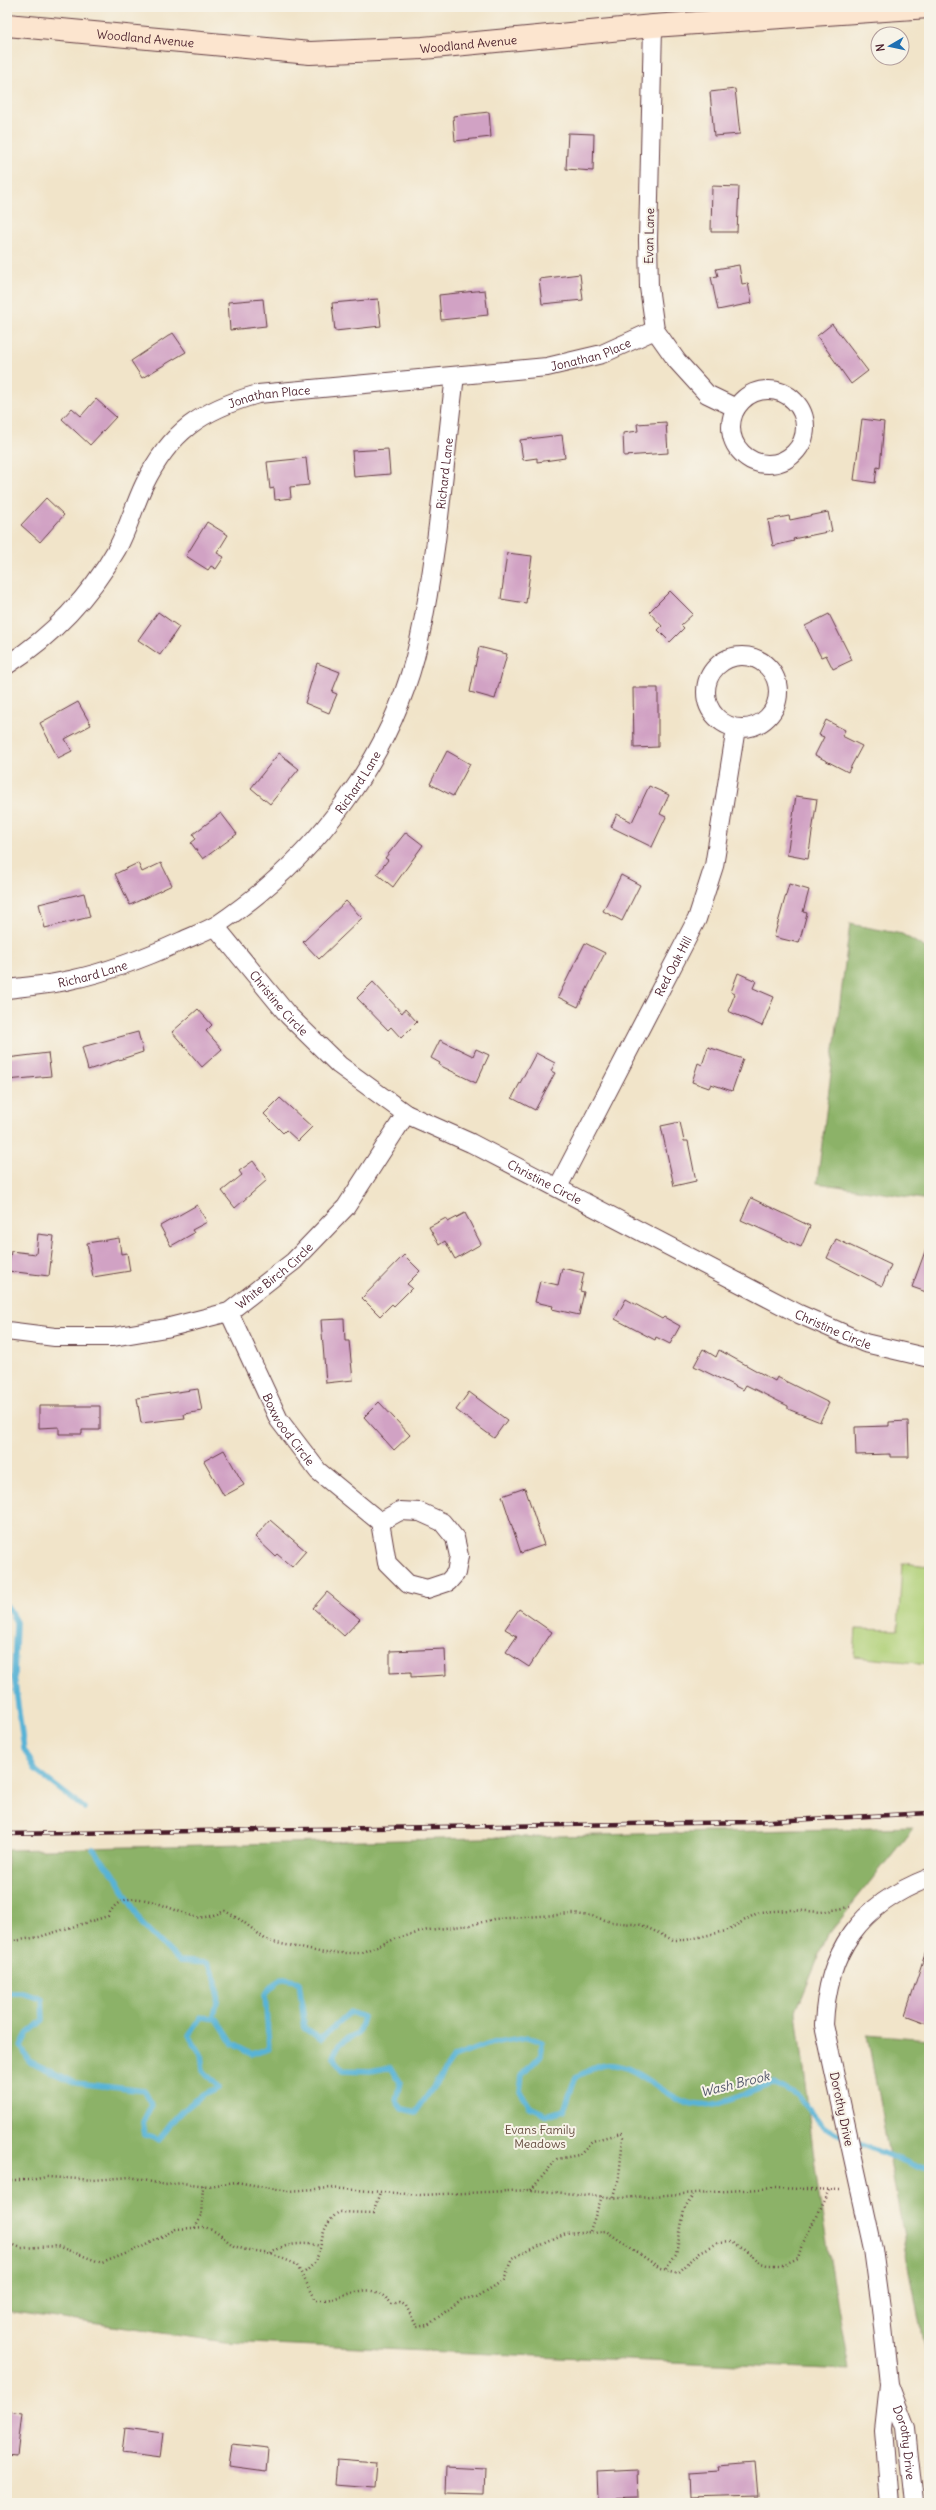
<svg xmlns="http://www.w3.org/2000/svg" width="936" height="2510" font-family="Delius,sans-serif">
	<rect width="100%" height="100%" fill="#f7f3e8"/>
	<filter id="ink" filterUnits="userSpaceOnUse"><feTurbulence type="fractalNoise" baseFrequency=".025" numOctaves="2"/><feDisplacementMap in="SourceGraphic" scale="8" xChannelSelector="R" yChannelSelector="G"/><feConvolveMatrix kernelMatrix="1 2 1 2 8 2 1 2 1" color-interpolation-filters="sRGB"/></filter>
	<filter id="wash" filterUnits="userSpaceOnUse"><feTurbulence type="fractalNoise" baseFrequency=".012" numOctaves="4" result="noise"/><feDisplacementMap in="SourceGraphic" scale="16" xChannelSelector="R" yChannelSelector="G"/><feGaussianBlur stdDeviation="0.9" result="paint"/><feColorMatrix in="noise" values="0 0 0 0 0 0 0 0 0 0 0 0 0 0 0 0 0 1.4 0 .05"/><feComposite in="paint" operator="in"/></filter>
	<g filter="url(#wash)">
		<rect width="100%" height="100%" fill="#f1e4c9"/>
		<polygon fill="#b0d078" stroke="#7d7852" points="902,1563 929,1566 929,1664 854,1657 856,1629 898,1630"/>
		<g fill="#8cb268" stroke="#6b684a">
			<polygon points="850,924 902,934 929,950 929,1200 817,1183"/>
			<polygon points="914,1827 828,1934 796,2012 818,2190 849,2370 225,2342 7,2311 7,1850"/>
			<polygon points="867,2034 929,2039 929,2359 926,2359"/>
		</g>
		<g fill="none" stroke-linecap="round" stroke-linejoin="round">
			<g stroke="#58b3d6" stroke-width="5.5">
				<polyline points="7,1606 16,1622 14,1676 24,1749 36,1771 84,1808"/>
				<path d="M93 1849 118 1880 142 1924 179 1961 207 1963C221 1985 220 1994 213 2018"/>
				<path d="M7 1993H22L42 1999 43 2020 27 2034 21 2046 29 2061 76 2083 145 2091 152 2104 143 2122 145 2135 159 2140C175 2115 191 2099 219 2088L203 2070 201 2054 189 2035 201 2017 217 2019 233 2044 252 2054 269 2048 265 1994 281 1978 299 1982 305 2029 321 2039 350 2012 363 2017 358 2034 340 2043 333 2056 343 2070 370 2071 391 2067 400 2082 396 2100 403 2109 416 2112 454 2057 492 2043 528 2037 542 2042V2054L522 2075 520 2091 530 2107 547 2115 564 2110 576 2077C584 2073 593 2068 601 2066 634 2056 665 2103 699 2105 723 2107 752 2090 775 2083L798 2097 825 2128 845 2137"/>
				<polyline points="852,2141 918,2167 929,2167"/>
			</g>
		</g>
		<g id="blocks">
			<g fill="#d1a2c4">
				<polygon points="735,89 740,134 714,136 710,92"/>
				<polygon points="489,112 491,137 455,141 453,116"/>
				<polygon points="568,133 594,134 593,171 566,169"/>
				<polygon points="712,186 739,187 737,232 711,232"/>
				<polygon points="739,265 742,284 748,283 752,303 718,310 711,277 718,276 716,269"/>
				<polygon points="580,274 583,300 542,304 539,279"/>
				<polygon points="485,290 488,315 441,320 439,295"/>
				<polygon points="263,299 266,326 230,330 228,302"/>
				<polygon points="378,299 381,326 335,331 332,303"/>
				<polygon points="832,324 868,371 851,384 817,336"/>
				<polygon points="173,333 186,352 142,378 131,361"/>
				<polygon points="96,399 116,417 90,445 62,419 72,408 81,416"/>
				<polygon points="862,419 884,422 880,468 877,467 875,483 854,480"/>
				<polygon points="666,422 668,453 624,456 623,433 638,431 637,424"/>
				<polygon points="562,435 565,458 537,462 537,458 523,460 520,440"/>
				<polygon points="388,449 390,474 354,477 352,451"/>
				<polygon points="306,458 309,485 290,487 291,498 275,500 274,488 270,489 267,462"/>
				<polygon points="46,498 64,515 40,542 21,525"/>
				<polygon points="828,512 832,531 793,539 794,541 773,546 768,520 789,516 790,520"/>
				<polygon points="207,522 228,535 217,553 224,557 216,569 211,566 208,570 186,556"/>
				<polygon points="507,553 532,556 526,603 501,599"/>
				<polygon points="670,591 693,614 681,625 684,628 670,642 658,630 662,626 649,612"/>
				<polygon points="158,612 179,627 160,655 138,640"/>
				<polygon points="829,614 852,660 833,669 826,655 821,657 805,626"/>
				<polygon points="479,647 507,654 495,699 470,692"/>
				<polygon points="317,663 340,672 332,692 337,694 329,713 305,703"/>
				<polygon points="633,688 658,688 658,747 634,748"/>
				<polygon points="78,702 91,725 65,739 72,751 58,758 40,723"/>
				<polygon points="826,720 845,730 842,736 862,746 848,772 815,755 824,737 819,735"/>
				<polygon points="447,751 470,764 453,796 430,784"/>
				<polygon points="279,753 299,769 270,804 251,788"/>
				<polygon points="649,786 669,795 660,814 666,817 652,847 611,827 617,814 632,822"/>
				<polygon points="796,796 817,799 808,859 787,855"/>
				<polygon points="221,813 237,834 203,859 191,843 196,839 193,834"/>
				<polygon points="406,832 423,845 393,887 377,874 388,860 385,858"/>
				<polygon points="138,863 142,872 161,863 172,885 130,905 115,874"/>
				<polygon points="621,875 640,885 622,921 603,911"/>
				<polygon points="789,884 809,890 803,912 807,913 799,943 774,937"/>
				<polygon points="84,893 90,917 45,928 39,904"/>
				<polygon points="346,901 362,918 319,959 303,942"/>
				<polygon points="585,943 605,953 578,1007 558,997"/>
				<polygon points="738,973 756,981 753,988 774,997 762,1026 728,1011 735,994 731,992"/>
				<polygon points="373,982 402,1013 405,1009 417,1022 401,1038 391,1027 388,1030 357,998"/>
				<polygon points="198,1009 212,1025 206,1031 222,1049 202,1067 172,1032"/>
				<polygon points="138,1032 143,1052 88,1070 82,1047"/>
				<polygon points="440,1040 473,1056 476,1049 489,1055 476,1083 439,1065 440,1063 431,1058"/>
				<polygon points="708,1047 743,1059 732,1091 711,1084 709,1088 692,1082 698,1063 702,1065"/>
				<polygon points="48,1053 51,1076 7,1080 7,1058"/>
				<polygon points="536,1053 555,1063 551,1071 555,1073 535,1110 512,1098"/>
				<polygon points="280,1098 312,1127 298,1141 286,1130 283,1133 264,1114"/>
				<polygon points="680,1122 684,1141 688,1141 696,1181 674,1186 661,1126"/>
				<polygon points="253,1161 267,1180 235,1208 222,1191 242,1175 239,1171"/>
				<polygon points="751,1198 810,1226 801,1247 741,1220"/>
				<polygon points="197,1205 207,1222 192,1230 194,1233 171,1246 160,1226"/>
				<polygon points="465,1213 481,1244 455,1259 445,1241 439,1245 429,1227 446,1218 448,1222"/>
				<polygon points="38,1234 54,1236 49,1276 8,1271 11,1251 36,1254"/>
				<polygon points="119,1238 121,1254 127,1253 130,1271 93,1277 87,1243"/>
				<polygon points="836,1239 891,1265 882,1286 827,1258"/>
				<polygon points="927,1246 929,1247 929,1293 912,1287"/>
				<polygon points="404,1255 420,1271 407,1284 412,1288 394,1306 392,1304 380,1316 362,1298"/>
				<polygon points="562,1268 584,1273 580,1291 584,1292 579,1315 552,1309 553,1306 535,1302 540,1281 558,1285"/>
				<polygon points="626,1299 662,1319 664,1317 680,1326 670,1344 656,1337 655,1340 615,1319"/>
				<polygon points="344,1319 345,1341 349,1341 353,1380 326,1383 321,1320"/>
				<polygon points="703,1349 716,1357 719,1350 775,1381 777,1377 829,1403 820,1422 788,1409 788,1406 746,1385 743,1390 694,1366"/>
				<polygon points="198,1389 202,1411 184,1414 185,1418 141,1423 137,1398"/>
				<polygon points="469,1392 507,1420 494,1438 456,1410"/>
				<polygon points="379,1402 410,1435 394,1450 364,1417"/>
				<polygon points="39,1406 100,1406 100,1430 82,1430 82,1434 59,1434 59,1427 39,1428"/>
				<polygon points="908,1421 909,1457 890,1457 890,1454 856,1455 855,1427 889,1426 889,1422"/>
				<polygon points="224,1450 244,1485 224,1496 204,1461"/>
				<polygon points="525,1488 544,1545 521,1553 502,1496"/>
				<polygon points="270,1520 306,1551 292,1567 277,1554 275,1556 255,1537"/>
				<polygon points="327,1592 360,1619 344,1636 313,1608"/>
				<polygon points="519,1609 552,1632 529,1667 506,1652 517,1636 505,1629"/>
				<polygon points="445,1649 446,1675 411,1677 411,1672 390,1673 390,1651"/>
				<polygon points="926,1951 929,1951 929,2024 905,2015"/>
				<polygon points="7,2411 22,2413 17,2456 7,2455"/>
				<polygon points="125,2428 163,2433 160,2458 122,2453"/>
				<polygon points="232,2444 268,2448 266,2472 229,2467"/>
				<polygon points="337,2459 376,2462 374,2488 335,2485"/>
				<polygon points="755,2463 758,2495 690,2497 689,2472 719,2470 718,2466"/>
				<polygon points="446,2467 485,2469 484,2494 445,2493"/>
				<polygon points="637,2470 638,2498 598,2499 597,2472"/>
			</g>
		</g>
	</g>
	<g filter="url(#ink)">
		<use href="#blocks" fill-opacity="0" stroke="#633d43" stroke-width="1"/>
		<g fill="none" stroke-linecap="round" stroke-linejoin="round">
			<defs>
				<g id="street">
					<polyline points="653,26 648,240 649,287 655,330 677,361 707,394 736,408"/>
					<circle cx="768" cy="427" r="37"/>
					<circle cx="742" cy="692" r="36"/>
					<path id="s1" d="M7 665C52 636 90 596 117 549 128 529 134 506 144 485 170 431 202 410 258 394L547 367 602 354 655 330"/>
					<path id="s2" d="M215 926 288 1015 339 1065 406 1114 471 1143 799 1314 865 1343 929 1358"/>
					<path id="s3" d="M7 989C28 986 50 985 70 980 108 972 147 957 182 941 193 936 206 931 217 925 315 859 393 757 419 641 438 554 444 464 455 376"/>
					<path id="s4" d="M558 1187 697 919 714 866 736 728"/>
					<path id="s5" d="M229 1312 279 1420 318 1471 380 1522 387 1563 408 1584 427 1589 448 1582 456 1573 459 1556 455 1538 442 1522 420 1512 400 1511 380 1522"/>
					<path id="s6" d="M7 1331 55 1337H113L166 1328 229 1312 294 1261 346 1207 406 1114"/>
					<path id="s7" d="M890 2387 906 2429 914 2503"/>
					<path d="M890 2503 884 2430 889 2384 881 2308 873 2249 824 2025C827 1951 859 1905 929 1878"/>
				</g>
				<g id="secondary">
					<path id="s8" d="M7 25 310 53 423 48 653 26 929 7"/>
				</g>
			</defs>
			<use href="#street" stroke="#633d43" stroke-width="20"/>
			<use href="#secondary" stroke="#633d43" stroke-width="24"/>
			<g stroke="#633d43" stroke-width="2.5" stroke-dasharray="1 3" stroke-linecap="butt">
				<path d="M7 1942 39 1937 108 1916C125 1880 168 1910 195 1917 205 1919 216 1914 225 1911L241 1920 265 1939 272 1942 324 1953H360L395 1939 428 1930 471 1925 494 1919 574 1914 592 1916 611 1922 642 1925 673 1940H686L726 1931 759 1912 790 1910 821 1912 850 1907"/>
				<polyline points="7,2180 31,2180 46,2177 94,2180 131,2177 165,2185 182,2183 208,2186 236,2182 288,2191 331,2188 421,2195 530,2190 620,2198 774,2188 841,2190"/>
				<polyline points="531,2190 557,2159 579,2155 592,2141 621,2133 623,2137 619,2177 614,2197"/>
				<polyline points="195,2228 201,2217 203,2185"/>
				<polyline points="590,2231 602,2196"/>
				<path d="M7 2242 21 2248 57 2246 102 2263 143 2247 176 2229 205 2227 216 2232 234 2246 249 2251 271 2254 296 2264 316 2300C347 2302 367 2275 392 2304L400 2302 406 2306 417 2327 428 2325 462 2299 477 2297 504 2280 513 2259 521 2254 566 2234 606 2231 660 2268 678 2273 700 2252 718 2243 730 2242 743 2248 761 2263 767 2265H785L798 2259 802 2245 829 2190"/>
				<path d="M271 2254C282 2243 306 2242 320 2246"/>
				<polyline points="666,2269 676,2255 684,2210 693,2195"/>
				<path d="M305 2272C330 2252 312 2233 339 2212L373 2213 380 2192"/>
			</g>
			<use href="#street" stroke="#fff" stroke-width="18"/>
			<use href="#secondary" stroke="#fce5cf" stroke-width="22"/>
			<defs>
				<polyline id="rail" points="7,1834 753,1822 929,1813"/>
			</defs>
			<use href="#rail" stroke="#4a1f2b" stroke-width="4.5"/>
			<use href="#rail" stroke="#f7f3e8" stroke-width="3" stroke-dasharray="9" stroke-linecap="butt"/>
		</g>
	</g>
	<g text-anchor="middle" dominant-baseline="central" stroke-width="4" stroke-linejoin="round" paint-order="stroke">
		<g font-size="12" fill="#4a1f2b" stroke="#f7f3e8">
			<text stroke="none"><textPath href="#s8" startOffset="139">Woodland Avenue</textPath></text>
			<text stroke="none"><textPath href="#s8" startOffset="463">Woodland Avenue</textPath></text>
			<text transform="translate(649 236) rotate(-89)">Evan Lane</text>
			<text stroke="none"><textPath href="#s1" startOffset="718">Jonathan Place</textPath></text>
			<text stroke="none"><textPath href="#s1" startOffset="393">Jonathan Place</textPath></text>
			<text stroke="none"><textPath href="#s3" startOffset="747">Richard Lane</textPath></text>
			<text stroke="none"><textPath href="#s3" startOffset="423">Richard Lane</textPath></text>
			<text stroke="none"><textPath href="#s4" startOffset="249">Red Oak Hill</textPath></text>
			<text stroke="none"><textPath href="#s3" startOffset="87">Richard Lane</textPath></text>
			<text stroke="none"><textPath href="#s2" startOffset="100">Christine Circle</textPath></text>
			<text stroke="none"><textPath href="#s2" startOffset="424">Christine Circle</textPath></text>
			<text stroke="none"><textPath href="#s6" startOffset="283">White Birch Circle</textPath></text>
			<text stroke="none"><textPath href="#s2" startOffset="748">Christine Circle</textPath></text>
			<text stroke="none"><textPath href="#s5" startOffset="132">Boxwood Circle</textPath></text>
			<text transform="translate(842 2109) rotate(78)">Dorothy Drive</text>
			<text stroke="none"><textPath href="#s7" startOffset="58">Dorothy Drive</textPath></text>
		</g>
		<g font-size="12" fill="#644b3e" stroke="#f7f3e8">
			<text x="540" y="2129">Evans Family<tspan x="540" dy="14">Meadows</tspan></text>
		</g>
		<g font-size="13" font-style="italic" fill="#4f5367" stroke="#f7f3e8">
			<text transform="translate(735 2084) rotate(-14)">Wash Brook</text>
		</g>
	</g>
	<rect width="936" height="2510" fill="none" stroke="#f7f3e8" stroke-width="24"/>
	<g transform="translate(890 46) rotate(261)"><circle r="19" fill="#f7f3e8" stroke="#b29e9c"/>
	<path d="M0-3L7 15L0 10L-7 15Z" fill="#1f6fb2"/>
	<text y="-6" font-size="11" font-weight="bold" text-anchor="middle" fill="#4a1f2b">N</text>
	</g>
</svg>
